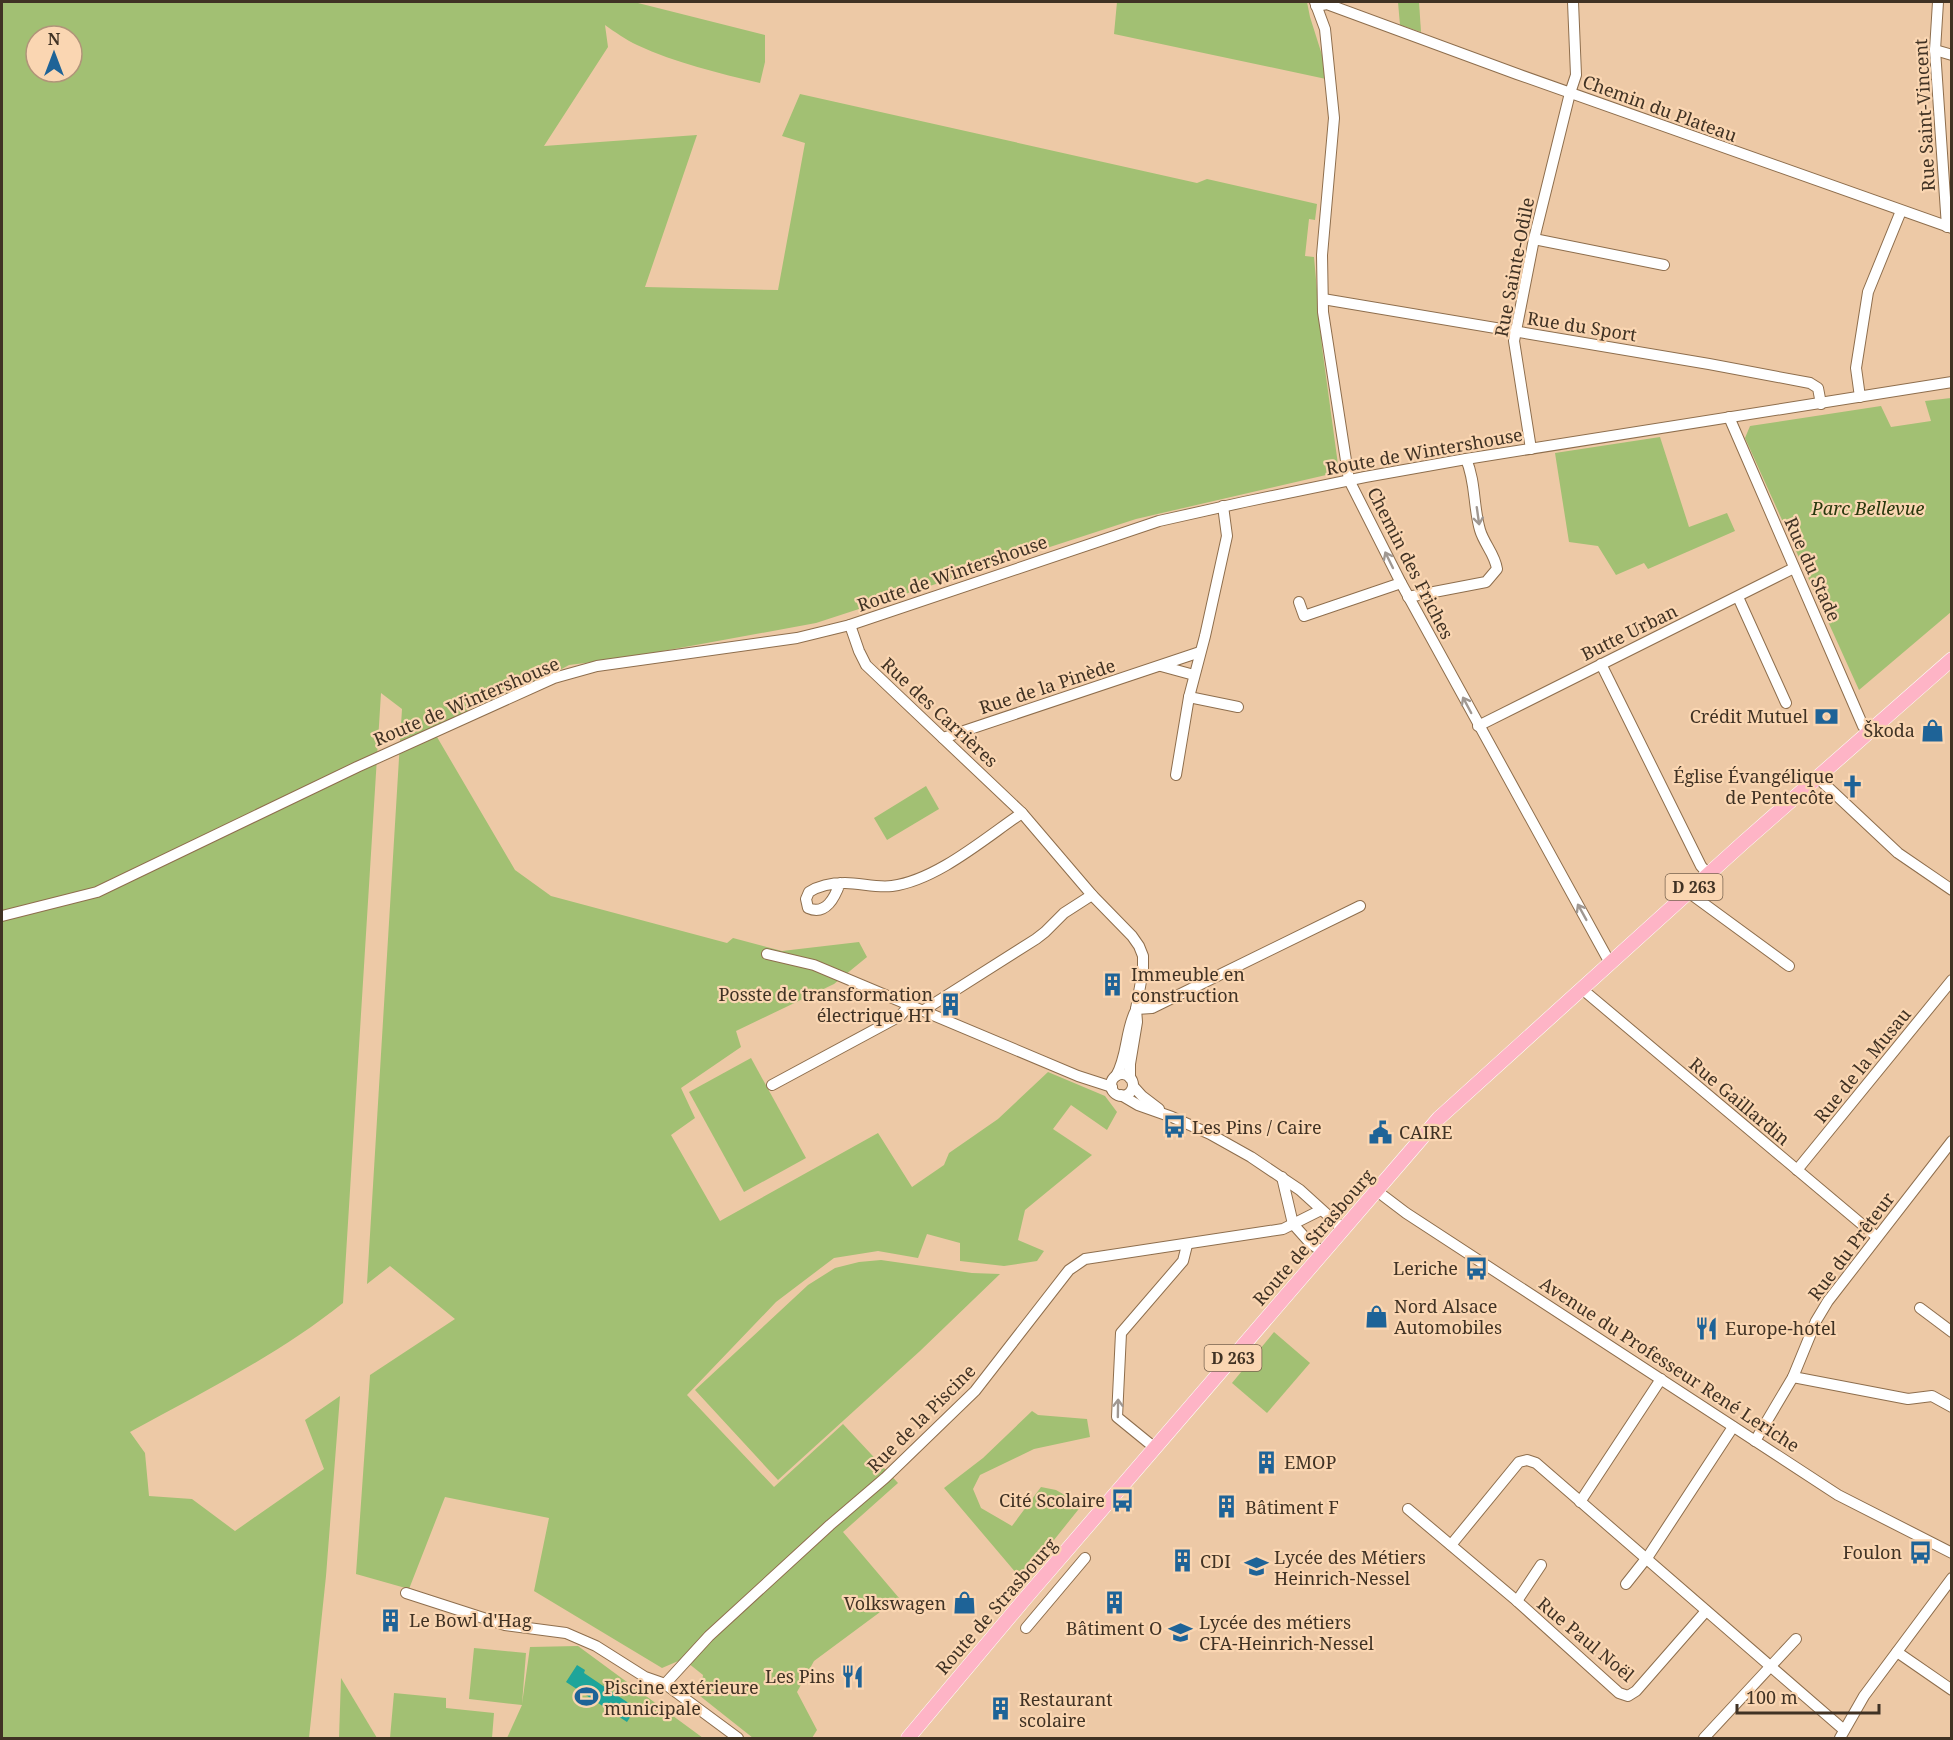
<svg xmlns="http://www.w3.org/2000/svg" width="1953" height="1740" font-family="'Noto Serif',serif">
	<rect width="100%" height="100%" fill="#edc9a6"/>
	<g fill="#a2c073" fill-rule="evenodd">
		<path d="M2 2H634L765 35V62L760 83C718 73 676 63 637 45 626 40 615 32 605 25L608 47 544 146 697 135 645 287 778 290 805 143 782 136 800 94 1197 183 1207 179 1317 204 1315 220 1309 219 1305 256 1314 257 1322 347 1339 472 1136 519 816 623 625 658 569 665 437 737 515 870 551 896 727 943 733 938 782 951 859 942 867 957 834 984 736 1031 741 1047 681 1088 695 1118 671 1135 720 1221 878 1133 912 1187 944 1165 949 1153 998 1119 1048 1072 1105 1096 1117 1112 1107 1130 1071 1105 1053 1129 1092 1155 1025 1210 1018 1240 1044 1251 1037 1261 1004 1266 960 1261V1243L927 1234 918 1258 878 1251 834 1258 776 1302 687 1395 774 1487 843 1424 898 1483 843 1532 899 1598 814 1661 797 1692 817 1730 812 1738H753L700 1696 703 1675 683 1659 662 1668 534 1591 549 1518 445 1497 409 1589 356 1574 370 1375 455 1319 390 1266 367 1284 402 709 381 693 343 1303C278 1355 203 1392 130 1432L145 1453 149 1496 192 1499 235 1531 324 1469 305 1420 340 1396 326 1576 309 1738H2ZM36 36H72V72H36Z"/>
		<polygon points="1117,2 1307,2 1310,17 1322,55 1326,79 1114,34"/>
		<polygon points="1398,2 1419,2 1421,32 1400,25"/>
		<polygon points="1951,398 1951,612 1859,690 1745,438 1750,426 1881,406 1891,427 1931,421 1925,401"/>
		<polygon points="1660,437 1689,527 1727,513 1735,531 1648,569 1644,563 1616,575 1598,546 1569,542 1555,453"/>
		<polygon points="926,786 939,809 887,840 874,818"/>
		<polygon points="751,1058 806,1158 744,1192 689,1092"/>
		<polygon points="881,1260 972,1273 1000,1274 920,1351 778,1480 695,1390 808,1285 835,1268 859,1262"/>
		<polygon points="1274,1332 1310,1363 1267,1413 1232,1383"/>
		<polygon points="1032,1411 1038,1415 1087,1419 1090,1437 1034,1449 980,1475 973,1489 981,1508 1012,1526 1041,1487 1056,1490 1082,1505 1022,1580 944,1488 983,1458"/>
		<polygon points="578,1646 703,1738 507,1738 522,1705 469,1699 474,1648 526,1653 522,1704 530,1647"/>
		<polygon points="341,1678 377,1738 339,1738"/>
		<polygon points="394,1693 446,1698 446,1708 494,1713 492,1738 390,1738"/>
	</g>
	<polygon fill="#1ea59a" points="577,1665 585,1670 584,1673 636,1708 627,1722 566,1682"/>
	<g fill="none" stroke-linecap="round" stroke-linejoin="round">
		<defs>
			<g id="minor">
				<polyline points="1315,2 1325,29 1334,118 1322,255 1323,312 1349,480 1401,583 1610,963"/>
				<polyline points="1938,2 1935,50 1947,227"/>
				<polyline points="1316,6 1327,4 1517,74 1952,228"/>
				<polyline points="1935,50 1952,55"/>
				<polyline points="1534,239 1664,265"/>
				<polyline points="1323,299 1709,364 1810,383 1818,388 1821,404"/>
				<polyline points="1860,397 1856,368 1868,292 1901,211"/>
				<polyline points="1729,417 1863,726 1869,733"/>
				<polyline points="1531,449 1514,341 1534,239 1570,93 1576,75 1573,2"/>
				<path d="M1408 597 1486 582 1497 569C1495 554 1484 544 1480 530 1473 506 1476 482 1466 459"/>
				<polyline points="1738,597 1786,703"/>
				<polyline points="1299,602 1304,616 1401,583"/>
				<polyline points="850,625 859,651 866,665 1022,813 1092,895 1132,936 1139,946 1143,956 1143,970 1136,1009 1137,1022 1130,1064 1130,1078"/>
				<polyline points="1601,664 1701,866 1708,874"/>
				<polyline points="1161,666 1194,675"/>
				<polyline points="1189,697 1238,707"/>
				<polyline points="1478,726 1794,568"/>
				<polyline points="943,738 1200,652"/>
				<polyline points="1176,775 1189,697 1205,636 1227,536 1223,506"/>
				<polyline points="1817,777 1898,853 1952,890"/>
				<path d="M840 883C835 897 826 916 808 908L806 899 809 892C820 885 832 883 845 883 861 883 876 888 892 886 937 880 985 838 1022 813"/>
				<polyline points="1688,892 1789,966"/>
				<polyline points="2,916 97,892 357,767 554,678 597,666 797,638 850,625 1159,521 1244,502 1365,477 1466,459 1952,382"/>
				<polyline points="767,954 814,965 1078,1076 1112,1087"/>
				<polyline points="1582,989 1877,1237"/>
				<polyline points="1136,1009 1152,1008 1360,906"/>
				<polyline points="924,1010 1036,939 1045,932 1064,913 1092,895"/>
				<circle cx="1122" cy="1085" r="11"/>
				<path d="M1116 1076C1128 1056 1125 1030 1136 1010"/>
				<polyline points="772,1085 900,1016 911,1004"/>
				<polyline points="1133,1086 1142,1096 1159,1109"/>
				<polyline points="1121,1095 1138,1105 1172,1117 1210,1134 1251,1157 1300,1190 1343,1229"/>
				<polyline points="1797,1170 1952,980"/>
				<polyline points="1282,1177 1293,1224 1310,1243 1324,1253"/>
				<polyline points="1377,1191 1406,1213 1838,1495 1952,1553"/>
				<polyline points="1920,1308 1952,1332"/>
				<polyline points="1793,1377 1908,1399 1932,1396 1952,1407"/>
				<polyline points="1755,1441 1793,1377 1816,1321 1828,1301 1952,1141"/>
				<polyline points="1155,1448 1117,1417 1121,1333 1183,1261 1187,1245"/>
				<polyline points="1580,1502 1661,1379"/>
				<polyline points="1408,1509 1517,1601 1619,1693 1628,1696 1636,1691 1706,1611"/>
				<polyline points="1451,1545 1519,1462 1527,1460 1536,1463 1844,1730"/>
				<polyline points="1626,1584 1649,1555 1733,1427"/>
				<polyline points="406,1593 505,1625 566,1633 596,1646 645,1677 665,1684 738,1738"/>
				<polyline points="1517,1601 1541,1565"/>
				<polyline points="1026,1628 1085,1558"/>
				<polyline points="1897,1652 1952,1690"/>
				<polyline points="665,1684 709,1636 830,1525 885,1478 975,1391 1069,1270 1085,1259 1283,1229 1321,1210"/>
				<polyline points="1704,1738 1796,1639"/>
				<polyline points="1840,1738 1864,1696 1952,1578"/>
			</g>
			<polyline id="major" points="908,1738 1023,1601 1439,1118 1744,842 1952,659"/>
		</defs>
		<use href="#minor" stroke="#8e6e4d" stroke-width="12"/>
		<use href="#major" stroke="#fff" stroke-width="15"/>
		<use href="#minor" stroke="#fff" stroke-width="10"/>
		<use href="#major" stroke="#feb4c6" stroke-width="14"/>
	</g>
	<defs><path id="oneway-shaft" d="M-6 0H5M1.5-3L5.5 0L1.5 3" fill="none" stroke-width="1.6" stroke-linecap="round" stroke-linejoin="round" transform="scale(1.5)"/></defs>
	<g stroke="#a09892">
		<use href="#oneway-shaft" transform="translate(1478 516) rotate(82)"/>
		<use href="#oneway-shaft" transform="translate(1389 560) rotate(-116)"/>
		<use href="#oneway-shaft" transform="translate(1467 705) rotate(-118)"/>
		<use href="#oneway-shaft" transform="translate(1582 912) rotate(-119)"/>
		<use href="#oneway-shaft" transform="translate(1118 1408) rotate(-89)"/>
	</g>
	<defs>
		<symbol id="bank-bare" viewBox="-9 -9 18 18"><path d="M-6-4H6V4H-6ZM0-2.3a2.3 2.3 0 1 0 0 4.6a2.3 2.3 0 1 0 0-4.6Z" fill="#1e6397" stroke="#fad6b2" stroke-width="2.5" paint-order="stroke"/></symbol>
		<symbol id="shop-bare" viewBox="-9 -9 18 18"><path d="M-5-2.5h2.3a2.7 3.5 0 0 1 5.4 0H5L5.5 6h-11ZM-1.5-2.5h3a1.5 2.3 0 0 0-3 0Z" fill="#1e6397" stroke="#fad6b2" stroke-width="2.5" paint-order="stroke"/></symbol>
		<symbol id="church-bare" viewBox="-9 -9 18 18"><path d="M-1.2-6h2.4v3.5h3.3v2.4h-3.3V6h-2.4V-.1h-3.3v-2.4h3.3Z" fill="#1e6397" stroke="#fad6b2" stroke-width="2.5" paint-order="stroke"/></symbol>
		<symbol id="building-bare" viewBox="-9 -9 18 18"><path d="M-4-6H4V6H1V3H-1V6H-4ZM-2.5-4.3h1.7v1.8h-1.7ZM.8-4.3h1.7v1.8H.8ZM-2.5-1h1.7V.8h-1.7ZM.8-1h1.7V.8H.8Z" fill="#1e6397" stroke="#fad6b2" stroke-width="2.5" paint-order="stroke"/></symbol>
		<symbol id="bus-bare" viewBox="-9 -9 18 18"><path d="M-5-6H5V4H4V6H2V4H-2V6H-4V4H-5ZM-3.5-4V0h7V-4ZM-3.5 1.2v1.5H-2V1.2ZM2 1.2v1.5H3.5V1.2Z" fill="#1e6397" stroke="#fad6b2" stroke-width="2.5" paint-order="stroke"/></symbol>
		<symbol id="civic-bare" viewBox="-9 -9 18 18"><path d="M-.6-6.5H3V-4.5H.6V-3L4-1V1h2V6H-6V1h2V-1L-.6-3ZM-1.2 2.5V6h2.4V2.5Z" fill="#1e6397" stroke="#fad6b2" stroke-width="2.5" paint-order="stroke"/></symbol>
		<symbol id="restaurant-bare" viewBox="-9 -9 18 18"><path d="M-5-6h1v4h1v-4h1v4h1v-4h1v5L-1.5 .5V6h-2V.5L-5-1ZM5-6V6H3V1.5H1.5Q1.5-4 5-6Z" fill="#1e6397" stroke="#fad6b2" stroke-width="2.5" paint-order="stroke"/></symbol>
		<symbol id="school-bare" viewBox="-9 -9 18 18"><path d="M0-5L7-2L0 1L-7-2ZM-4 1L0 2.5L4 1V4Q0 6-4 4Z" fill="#1e6397" stroke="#fad6b2" stroke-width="2.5" paint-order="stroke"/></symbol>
		<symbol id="stadium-bare" viewBox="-9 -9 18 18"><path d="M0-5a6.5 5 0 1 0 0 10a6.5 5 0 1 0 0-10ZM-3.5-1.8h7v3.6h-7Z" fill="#1e6397" stroke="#fad6b2" stroke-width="2.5" paint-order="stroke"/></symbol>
	</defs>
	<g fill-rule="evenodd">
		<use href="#bank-bare" x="1810" y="700" width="33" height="33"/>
		<use href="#shop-bare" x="1916" y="714" width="33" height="33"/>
		<use href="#church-bare" x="1836" y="770" width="33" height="33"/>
		<use href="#building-bare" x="1096" y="968" width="33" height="33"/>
		<use href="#building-bare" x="934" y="988" width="33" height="33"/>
		<use href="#bus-bare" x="1158" y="1110" width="33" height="33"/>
		<use href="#civic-bare" x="1364" y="1116" width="33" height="33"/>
		<use href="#bus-bare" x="1460" y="1252" width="33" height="33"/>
		<use href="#shop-bare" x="1360" y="1300" width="33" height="33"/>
		<use href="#restaurant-bare" x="1690" y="1312" width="33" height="33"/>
		<use href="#building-bare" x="1250" y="1446" width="33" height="33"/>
		<use href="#bus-bare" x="1106" y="1484" width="33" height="33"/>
		<use href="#building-bare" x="1210" y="1490" width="33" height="33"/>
		<use href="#bus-bare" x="1904" y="1536" width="33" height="33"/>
		<use href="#building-bare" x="1166" y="1544" width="33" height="33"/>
		<use href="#school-bare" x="1240" y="1550" width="33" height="33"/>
		<use href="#building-bare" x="1098" y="1586" width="33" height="33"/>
		<use href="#shop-bare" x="948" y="1586" width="33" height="33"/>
		<use href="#building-bare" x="374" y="1604" width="33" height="33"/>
		<use href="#school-bare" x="1164" y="1616" width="33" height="33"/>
		<use href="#restaurant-bare" x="836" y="1660" width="33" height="33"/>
		<use href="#stadium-bare" x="570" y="1680" width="33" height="33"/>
		<use href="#building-bare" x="984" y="1692" width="33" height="33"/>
	</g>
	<g text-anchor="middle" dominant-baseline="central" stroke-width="4.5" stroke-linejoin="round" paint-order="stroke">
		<g fill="#fad6b2" stroke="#78634f" stroke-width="1.5">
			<rect x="1665.5" y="874" width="57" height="26" rx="4.5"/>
			<rect x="1204.5" y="1345" width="57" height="26" rx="4.5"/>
		</g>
		<g font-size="16" font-weight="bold" fill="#403224">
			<text x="1694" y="887">D 263</text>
			<text x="1233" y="1358">D 263</text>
		</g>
		<g font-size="18" fill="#403224" stroke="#fad6b2">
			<text transform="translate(1660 108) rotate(20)">Chemin du Plateau</text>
			<text transform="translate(1924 115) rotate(-93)">Rue Saint-Vincent</text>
			<text transform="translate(1514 267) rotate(-79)">Rue Sainte-Odile</text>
			<text transform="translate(1582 326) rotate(9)">Rue du Sport</text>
			<text transform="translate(1424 451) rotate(-10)">Route de Wintershouse</text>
			<text transform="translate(1411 563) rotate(63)">Chemin des Friches</text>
			<text transform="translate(1813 569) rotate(66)">Rue du Stade</text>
			<text transform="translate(952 573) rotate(-19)">Route de Wintershouse</text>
			<text transform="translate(1629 632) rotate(-26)">Butte Urban</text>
			<text transform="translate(1047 686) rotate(-18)">Rue de la Pinède</text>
			<text transform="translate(466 701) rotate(-23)">Route de Wintershouse</text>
			<text transform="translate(940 712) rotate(43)">Rue des Carrières</text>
			<text transform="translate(1862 1065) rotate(-51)">Rue de la Musau</text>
			<text transform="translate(1740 1101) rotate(40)">Rue Gaillardin</text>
			<text transform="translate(1313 1237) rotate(-49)">Route de Strasbourg</text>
			<text transform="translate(1851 1246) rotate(-53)">Rue du Prêteur</text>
			<text transform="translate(1670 1364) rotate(33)">Avenue du Professeur René Leriche</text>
			<text transform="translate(921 1418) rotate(-45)">Rue de la Piscine</text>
			<text transform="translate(996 1606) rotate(-49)">Route de Strasbourg</text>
			<text transform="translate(1586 1639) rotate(40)">Rue Paul Noël</text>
		</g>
		<g font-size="18" font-style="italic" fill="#29380e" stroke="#fad6b2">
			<text x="1868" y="508">Parc Bellevue</text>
		</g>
		<g font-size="18" fill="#403224" stroke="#fad6b2" text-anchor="start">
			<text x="1808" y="716" text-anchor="end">Crédit Mutuel</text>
			<text x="1915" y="730" text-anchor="end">Škoda</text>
			<text x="1834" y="776" text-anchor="end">Église Évangélique<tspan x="1834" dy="21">de Pentecôte</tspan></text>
			<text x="1131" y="974">Immeuble en<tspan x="1131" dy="21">construction</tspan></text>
			<text x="933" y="994" text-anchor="end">Posste de transformation<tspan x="933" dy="21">électrique HT</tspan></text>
			<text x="1192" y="1127">Les Pins / Caire</text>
			<text x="1399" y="1132">CAIRE</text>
			<text x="1458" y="1268" text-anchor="end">Leriche</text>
			<text x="1394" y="1306">Nord Alsace<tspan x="1394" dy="21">Automobiles</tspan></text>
			<text x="1725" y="1328">Europe-hotel</text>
			<text x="1284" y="1462">EMOP</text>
			<text x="1105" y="1500" text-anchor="end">Cité Scolaire</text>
			<text x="1245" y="1507">Bâtiment F</text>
			<text x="1902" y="1552" text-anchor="end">Foulon</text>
			<text x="1274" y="1557">Lycée des Métiers<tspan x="1274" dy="21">Heinrich-Nessel</tspan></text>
			<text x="1200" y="1561">CDI</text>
			<text x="946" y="1603" text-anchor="end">Volkswagen</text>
			<text x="409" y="1620">Le Bowl d'Hag</text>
			<text x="1199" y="1622">Lycée des métiers<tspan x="1199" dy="21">CFA-Heinrich-Nessel</tspan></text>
			<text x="1114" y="1628" text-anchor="middle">Bâtiment O</text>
			<text x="835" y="1676" text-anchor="end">Les Pins</text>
			<text x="604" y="1687">Piscine extérieure<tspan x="604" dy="21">municipale</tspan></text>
			<text x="1019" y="1699">Restaurant<tspan x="1019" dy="21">scolaire</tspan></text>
		</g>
	</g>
	<rect width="1953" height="1740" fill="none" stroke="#403224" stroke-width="6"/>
	<g transform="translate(54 54)"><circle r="28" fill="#fad6b2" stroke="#b09479" stroke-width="1.5"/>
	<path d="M0-4.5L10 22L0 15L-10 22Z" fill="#1e6397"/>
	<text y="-9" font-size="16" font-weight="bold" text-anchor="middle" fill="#403224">N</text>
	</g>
	<path d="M1737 1704v9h142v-9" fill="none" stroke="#403224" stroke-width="3"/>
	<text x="1746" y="1704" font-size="18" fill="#403224" stroke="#fad6b2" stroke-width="4.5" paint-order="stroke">100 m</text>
</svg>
